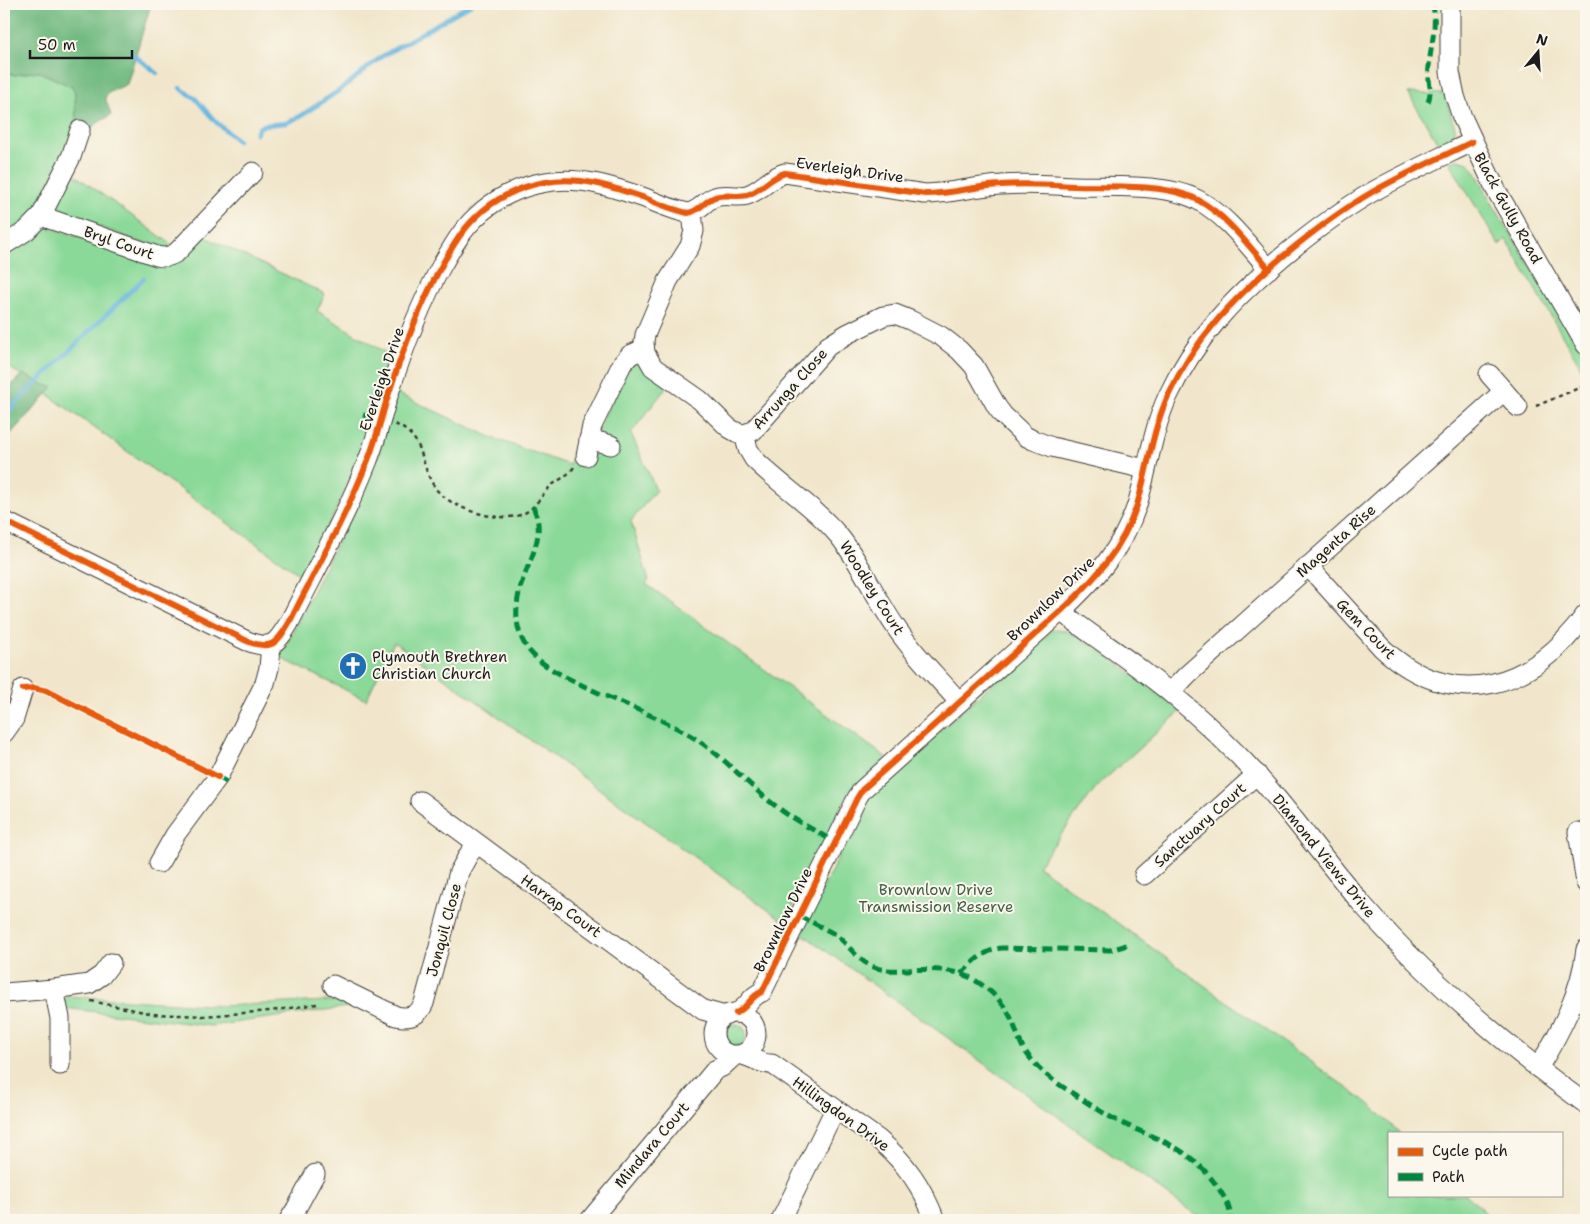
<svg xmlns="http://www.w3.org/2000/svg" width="1590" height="1224" font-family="'Shantell Sans',sans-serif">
	<rect width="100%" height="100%" fill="#fbf7ec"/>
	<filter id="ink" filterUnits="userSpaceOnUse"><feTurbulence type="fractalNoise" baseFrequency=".02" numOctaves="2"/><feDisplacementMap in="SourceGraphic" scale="10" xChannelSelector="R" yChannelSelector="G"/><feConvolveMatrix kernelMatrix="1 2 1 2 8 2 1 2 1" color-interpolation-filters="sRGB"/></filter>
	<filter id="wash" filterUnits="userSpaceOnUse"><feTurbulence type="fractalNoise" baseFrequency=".0096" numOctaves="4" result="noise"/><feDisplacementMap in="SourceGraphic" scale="20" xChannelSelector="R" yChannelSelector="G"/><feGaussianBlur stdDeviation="1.12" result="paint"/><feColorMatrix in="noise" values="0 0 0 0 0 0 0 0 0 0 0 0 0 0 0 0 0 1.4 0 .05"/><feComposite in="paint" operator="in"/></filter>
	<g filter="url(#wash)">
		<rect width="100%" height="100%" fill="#f1e6cb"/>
		<g fill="#8ad998" stroke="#537a5a">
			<polygon points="4,72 15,75 32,72 40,72 72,87 75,93 76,123 38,209 4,239"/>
			<path d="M1408 93 1445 94 1455 128C1454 139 1449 143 1441 148Z"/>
			<polygon points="1458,160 1468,163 1475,171 1492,203 1586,358 1586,376 1506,239 1499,245 1449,162"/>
			<polygon points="71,172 174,246 164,251 57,211 55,206"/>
			<polygon points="44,226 160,263 201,235 325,294 317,311 393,357 358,464 303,577 47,394 4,441 4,394 21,375 4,364 4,251"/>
			<polygon points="641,358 669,384 631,433 656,490 631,521 649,581 646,584 887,758 849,792 785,922 394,642 366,700 279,657 285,647 364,489 396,393 493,438 569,465 572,459 592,460 597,433 624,372"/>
			<path d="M1057 629C1077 628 1160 696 1181 711L1097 786 1038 866 1368 1103 1400 1133H1389V1195H1467L1493 1220H1203L801 933 869 795 1052 630Z"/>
			<polygon points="67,996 221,1006 328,1001 332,1002 337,997 352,1000 348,1007 211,1026 64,1008 65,998"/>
			<circle cx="735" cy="1035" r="11"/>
		</g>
		<g fill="#6fb980" stroke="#466a4e">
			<polygon points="4,4 151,4 127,84 108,93 105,97 111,115 96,124 89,131 76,123 75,93 72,87 40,72 32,72 15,75 4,72"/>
			<polygon points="23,374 47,386 53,387 4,441 4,394"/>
		</g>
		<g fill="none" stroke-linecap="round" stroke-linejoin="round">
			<g stroke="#63b4de" stroke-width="4.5">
				<polyline points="131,53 157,73"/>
				<polyline points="180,88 195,98 216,122 238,141"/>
				<polyline points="256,134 259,128 264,125 286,123 299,117 340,90 381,57 471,4"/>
				<polyline points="4,418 15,404 144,278"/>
			</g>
		</g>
	</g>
	<g filter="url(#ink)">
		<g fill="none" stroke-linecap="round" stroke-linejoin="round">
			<defs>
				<g id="minor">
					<polyline points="1450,4 1450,72 1455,96 1462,117 1496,190 1586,345"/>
					<polyline points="692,212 694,231 690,246 668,281 645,335 644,342 645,353 653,367 700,400 729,428 738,433 744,434 753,431 828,346 847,334 883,316 895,314 910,320 941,336 959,350 974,366 997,407 1003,415 1025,436 1033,440 1052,447 1145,469"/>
					<path d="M41 216 157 256C165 258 170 257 177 252L253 172"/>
					<polyline points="4,245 26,231 41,216 71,157 80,130"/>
					<polyline points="1489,374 1518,407"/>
					<path d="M744 434 748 449 754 459C781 486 814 506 839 536 861 563 875 597 895 626 913 654 938 677 959 702"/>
					<polyline points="589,439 611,445"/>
					<polyline points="586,456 592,426 622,364 630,355 644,349"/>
					<path d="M4 521 247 641C272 651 277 643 289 623 316 569 346 516 368 460 376 440 381 419 387 399 402 352 419 306 443 263 453 246 462 230 476 217 494 199 520 186 546 182 580 176 613 187 645 198 659 204 673 210 688 213 700 211 704 201 715 197 725 193 736 198 747 195 761 191 770 177 785 173L925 194C951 194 975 186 1001 185 1025 183 1050 185 1074 186 1110 187 1166 183 1198 200 1227 216 1247 244 1269 269"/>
					<path d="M1308 566 1382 648C1454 714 1534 688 1586 614"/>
					<path d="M1061 611C1086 632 1114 649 1140 669 1175 695 1208 724 1239 756 1284 802 1320 855 1362 904 1428 980 1505 1045 1586 1104"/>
					<polyline points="1171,692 1187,675 1504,391"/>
					<polyline points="4,733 14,719 23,689"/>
					<polyline points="420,801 703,1010 725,1016"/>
					<polyline points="1578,832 1586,883"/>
					<polyline points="159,863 175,835 218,777 265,683 269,668 271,645"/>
					<polyline points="1144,875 1257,774"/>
					<path d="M333 985 396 1016C410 1019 419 1015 424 1003L459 872 469 854 477 844"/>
					<polyline points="54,989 60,1018 60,1065"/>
					<polyline points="4,993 54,989 89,984 102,975 111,963"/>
					<circle cx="735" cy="1034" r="21"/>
					<path d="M736 1013C748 1008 751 995 762 992L857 798 862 790 1061 611C1094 580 1122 550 1137 505 1148 469 1152 431 1168 396 1195 338 1234 298 1282 257 1311 233 1341 210 1374 191 1406 173 1439 158 1472 142"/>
					<path d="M742 1055C752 1057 762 1065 772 1064L878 1139C906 1163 922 1186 935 1220"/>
					<path d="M1538 1068C1561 1031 1581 993 1586 949"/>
					<polyline points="289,1220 296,1209 315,1174"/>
					<polyline points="590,1220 715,1070 722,1067 734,1056"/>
					<polyline points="781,1220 835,1109"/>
				</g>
			</defs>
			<use href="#minor" stroke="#3c3a36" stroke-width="21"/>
			<g stroke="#3c3a36" stroke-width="2.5" stroke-dasharray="4 4" stroke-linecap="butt">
				<polyline points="1536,406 1586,385"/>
				<path d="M395 424C427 439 418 461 434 486 447 508 497 523 520 515 535 510 540 496 551 486 558 480 568 476 574 467"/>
				<polyline points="91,1001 154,1014 204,1016 270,1011 317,1004"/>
			</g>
			<use href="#minor" stroke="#fff" stroke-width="19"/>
			<g stroke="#00873e" stroke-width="5" stroke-dasharray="10 5" stroke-linecap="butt">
				<path d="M1428 102C1433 90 1427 79 1429 67 1431 42 1437 29 1433 4"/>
				<polyline points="363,415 367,416"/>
				<path d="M533 507C546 532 532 555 523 579 517 596 514 617 520 634 529 662 562 675 586 687 623 705 664 718 699 741 727 760 750 787 777 807 795 821 816 831 835 842"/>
				<polyline points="218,777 230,784"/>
				<path d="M799 916C811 922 824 928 836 935 850 946 859 963 877 968 886 971 897 970 907 970 929 969 953 968 973 979 990 989 1006 1004 1013 1023 1017 1032 1019 1042 1025 1051 1036 1067 1050 1079 1066 1089 1082 1099 1098 1110 1114 1119 1157 1141 1186 1143 1217 1186 1224 1196 1231 1208 1231 1220"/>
				<path d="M961 974C974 961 984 950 1002 948L1110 950 1124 946 1129 942"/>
			</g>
			<defs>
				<g id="cycleway">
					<path d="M4 521 247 641C272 651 277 643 289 623 316 569 346 516 368 460 376 440 381 419 387 399 402 352 419 306 443 263 453 246 462 230 476 217 494 199 520 186 546 182 580 176 613 187 645 198 659 204 673 210 688 213 700 211 704 201 715 197 725 193 736 198 747 195 761 191 770 177 785 173L925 194C951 194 975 186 1001 185 1025 183 1050 185 1074 186 1110 187 1166 183 1198 200 1227 216 1247 244 1269 269"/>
					<polyline points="23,689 34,688 47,691 218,777"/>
					<path d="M736 1013C748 1008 751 995 762 992L857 798 862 790 1061 611C1094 580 1122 550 1137 505 1148 469 1152 431 1168 396 1195 338 1234 298 1282 257 1311 233 1341 210 1374 191 1406 173 1439 158 1472 142"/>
				</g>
			</defs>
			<use href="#cycleway" stroke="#fbf7ec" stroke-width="9"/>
			<use href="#cycleway" stroke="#e8590c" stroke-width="6"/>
		</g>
	</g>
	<defs>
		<symbol id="church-disc" viewBox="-11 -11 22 22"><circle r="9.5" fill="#1f6fb2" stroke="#fbf7ec"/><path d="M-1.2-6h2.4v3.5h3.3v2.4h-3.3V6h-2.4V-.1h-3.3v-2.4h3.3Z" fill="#fff"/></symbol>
	</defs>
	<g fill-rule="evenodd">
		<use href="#church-disc" x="337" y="650" width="32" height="32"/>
	</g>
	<g text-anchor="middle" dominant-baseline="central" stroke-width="4" stroke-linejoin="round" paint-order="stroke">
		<g font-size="15" fill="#1c1c1c" stroke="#fbf7ec">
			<text transform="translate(850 170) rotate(8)">Everleigh Drive</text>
			<text transform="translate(1508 208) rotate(61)">Black Gully Road</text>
			<text transform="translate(119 243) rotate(19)">Bryl Court</text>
			<text transform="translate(382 379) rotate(-71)">Everleigh Drive</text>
			<text transform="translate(790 389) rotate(-48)">Arrunga Close</text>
			<text transform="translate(1336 541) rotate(-42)">Magenta Rise</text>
			<text transform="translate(872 588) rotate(58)">Woodley Court</text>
			<text transform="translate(1051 599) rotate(-44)">Brownlow Drive</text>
			<text transform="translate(1366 629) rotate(46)">Gem Court</text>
			<text transform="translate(1200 825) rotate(-42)">Sanctuary Court</text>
			<text transform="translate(1324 856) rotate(51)">Diamond Views Drive</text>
			<text transform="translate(561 906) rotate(36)">Harrap Court</text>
			<text transform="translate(783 920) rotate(-64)">Brownlow Drive</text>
			<text transform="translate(444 930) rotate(-75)">Jonquil Close</text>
			<text transform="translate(841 1114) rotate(36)">Hillingdon Drive</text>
			<text transform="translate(652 1145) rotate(-50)">Mindara Court</text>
		</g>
		<g font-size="15" fill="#1c1c1c" stroke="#fbf7ec" text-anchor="start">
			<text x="372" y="657">Plymouth Brethren<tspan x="372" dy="17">Christian Church</tspan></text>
		</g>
		<g font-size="15" fill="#425e47" stroke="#fbf7ec">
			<text x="936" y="890">Brownlow Drive<tspan x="936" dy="17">Transmission Reserve</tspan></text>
		</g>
	</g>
	<rect width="1590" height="1224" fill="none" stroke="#fbf7ec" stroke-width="20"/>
	<rect x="1388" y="1132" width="175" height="65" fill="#fbf7ec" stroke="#a29f99"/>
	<rect x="1398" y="1148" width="25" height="8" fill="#e8590c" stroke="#a29f99"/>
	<text x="1432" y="1156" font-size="15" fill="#1c1c1c">Cycle path</text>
	<rect x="1398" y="1173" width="25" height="8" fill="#00873e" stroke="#a29f99"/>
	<text x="1432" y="1182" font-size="15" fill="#1c1c1c">Path</text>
	<g transform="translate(1538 52) rotate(18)" stroke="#fbf7ec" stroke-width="4" paint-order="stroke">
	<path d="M0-4L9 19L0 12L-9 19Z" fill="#1c1c1c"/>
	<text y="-8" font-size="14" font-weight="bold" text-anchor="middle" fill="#1c1c1c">N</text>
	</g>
	<path d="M30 50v8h102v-8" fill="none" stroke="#1c1c1c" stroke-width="2.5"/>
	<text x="38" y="50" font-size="15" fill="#1c1c1c" stroke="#fbf7ec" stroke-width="4" paint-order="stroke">50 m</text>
</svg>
